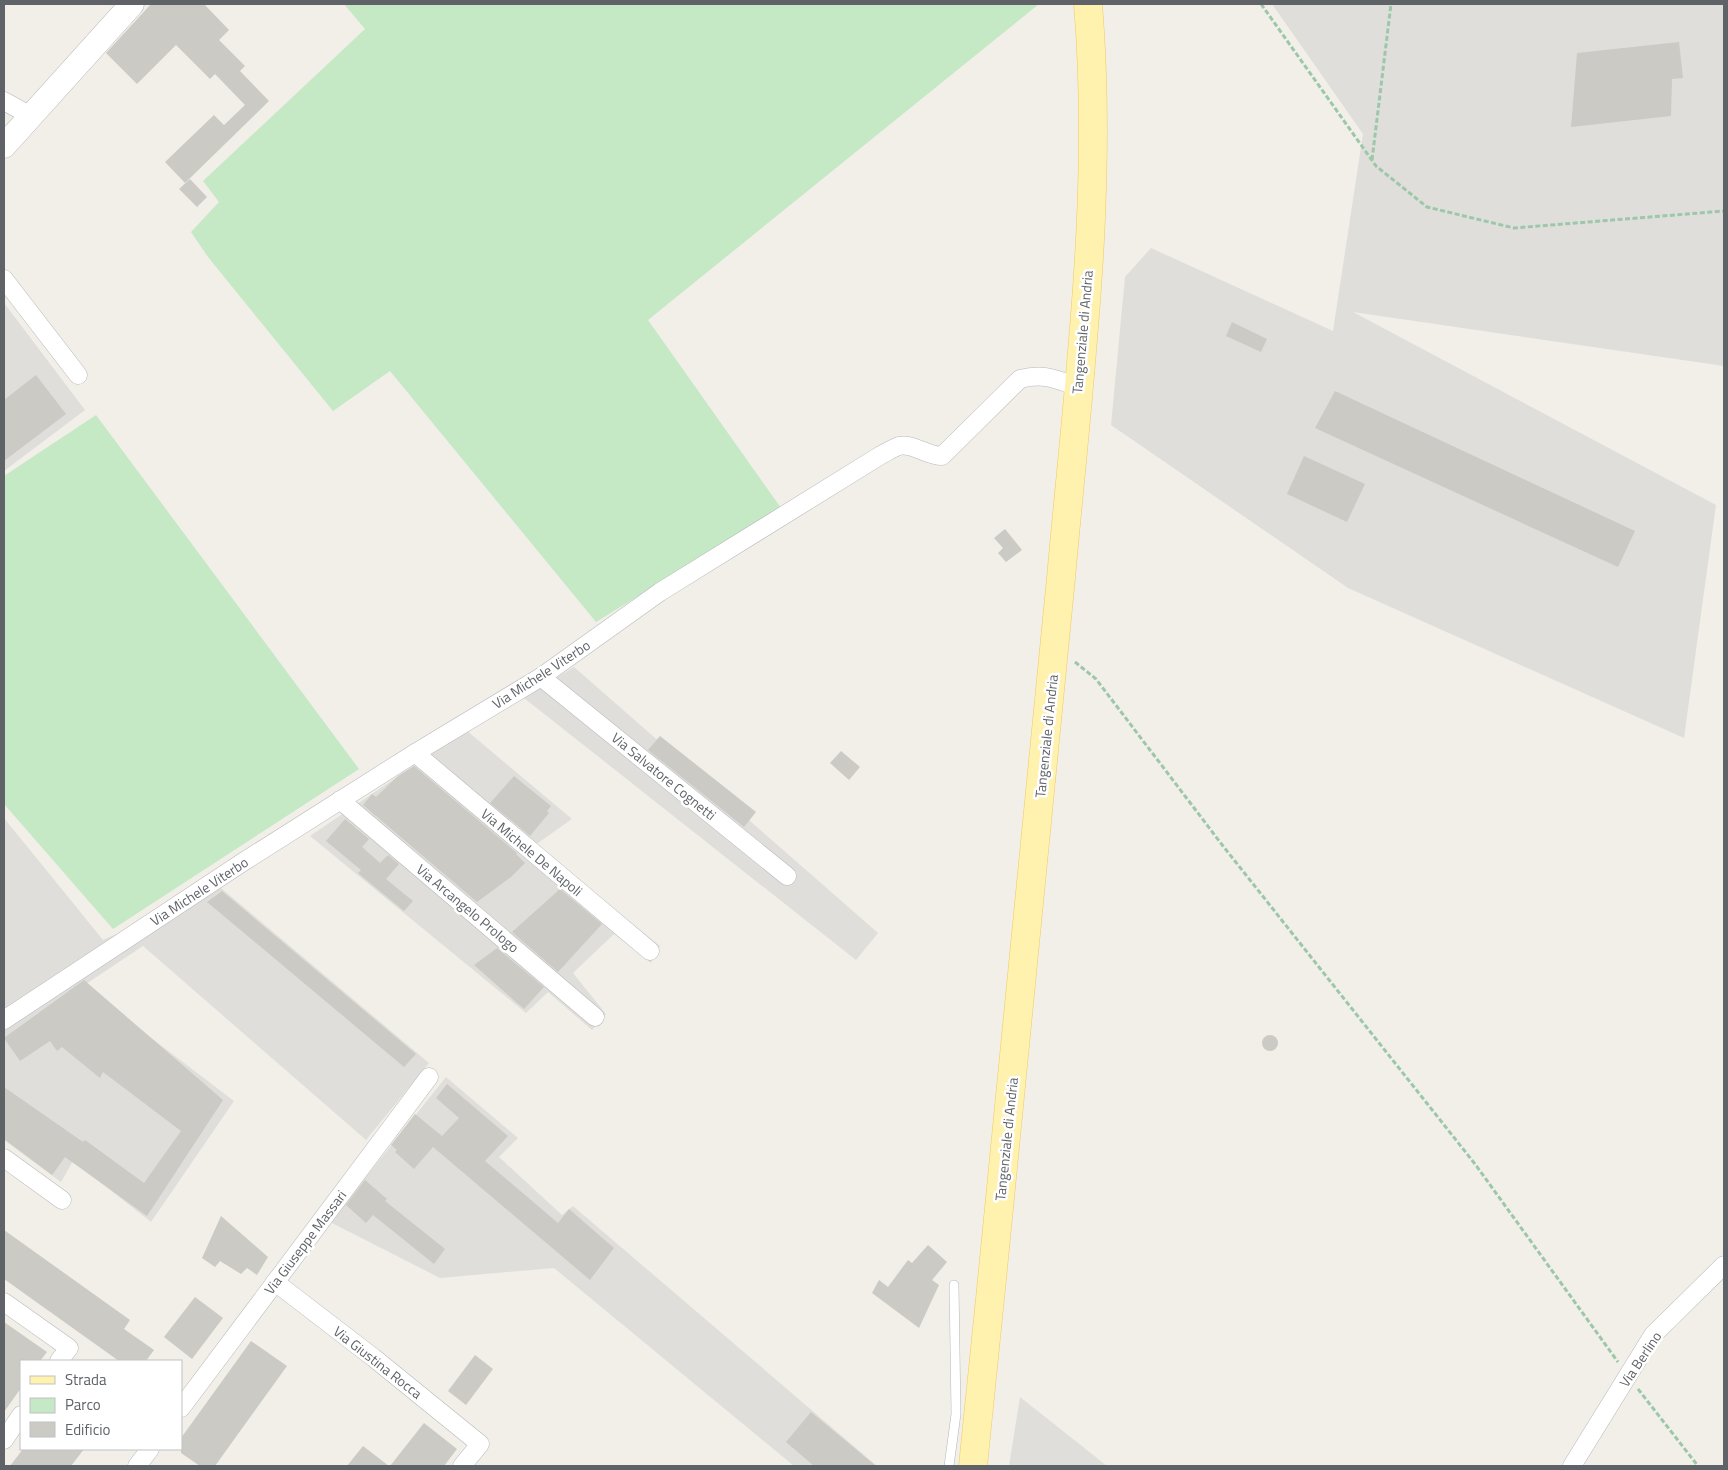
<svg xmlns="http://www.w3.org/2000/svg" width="1728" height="1470" font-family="'Titillium Web',sans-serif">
	<rect width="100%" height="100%" fill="#f1efe8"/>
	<g fill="#e0deda">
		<polygon points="1272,4 1724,4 1724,366 1353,312 1716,505 1684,738 1348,588 1111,425 1125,277 1151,248 1333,331 1363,134"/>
		<polygon points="4,303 85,410 4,471"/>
		<polygon points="574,667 878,933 856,960 524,698"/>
		<polygon points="466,730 572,819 535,845 660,946 651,963 614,934 573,973 606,1014 592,1030 548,992 526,1013 310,836"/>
		<polygon points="4,818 103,940 221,888 429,1063 366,1140 143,946 83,986 234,1101 151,1222 73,1161 61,1182 4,1140"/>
		<polygon points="446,1077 518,1138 499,1157 562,1215 573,1206 877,1466 794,1466 554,1268 440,1278 330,1222"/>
		<polygon points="1020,1397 1107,1466 1009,1466"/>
	</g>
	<g fill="#c5e8c5">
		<polygon points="344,4 1039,4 648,320 781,508 596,622 390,371 333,411 208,257 191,232 219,202 203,181 365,29"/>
		<polygon points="96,415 359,769 113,929 4,804 4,476"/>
	</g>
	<g fill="#cccac5">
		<polygon points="151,4 204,4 229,30 219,40 245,66 240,71 269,101 185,183 165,162 214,115 224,125 245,105 215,74 210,79 176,45 137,84 106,53"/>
		<polygon points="1679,42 1683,78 1672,79 1671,116 1571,127 1577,53"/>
		<polygon points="190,179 207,197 197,207 179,189"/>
		<polygon points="1232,322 1267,339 1261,352 1226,336"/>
		<polygon points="36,375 66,414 4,461 4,400"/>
		<polygon points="1335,391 1635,531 1618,567 1315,428"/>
		<polygon points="1304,456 1365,484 1347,522 1287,494"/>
		<polygon points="1005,529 1022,550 1006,562 998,553 1003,548 994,538"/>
		<polygon points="660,736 756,812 744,827 648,750"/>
		<polygon points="841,751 860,767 849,780 830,763"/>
		<polygon points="414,766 517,853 516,854 525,863 511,877 477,902 363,805 372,794 376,797 398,776"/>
		<polygon points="514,776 551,806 547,811 549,813 530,836 490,803"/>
		<polygon points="345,819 369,839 362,847 380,863 388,855 399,864 386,879 413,901 404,911 358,873 361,870 326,841"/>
		<polygon points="560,889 602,924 558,972 512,932"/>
		<polygon points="222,891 416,1054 404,1067 207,902"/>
		<polygon points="497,948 544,987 524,1009 474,965"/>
		<polygon points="84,980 223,1100 147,1216 65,1157 52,1175 4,1139 4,1087 83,1142 85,1140 144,1183 181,1131 103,1072 100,1078 62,1047 57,1051 50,1041 20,1061 4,1038"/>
		<circle cx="1270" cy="1043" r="8"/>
		<polygon points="447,1084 508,1136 485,1161 558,1223 569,1209 614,1248 590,1280 433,1147 414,1169 395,1152 397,1150 391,1145 415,1114 442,1136 459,1118 436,1098"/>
		<polygon points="365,1180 387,1199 385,1201 445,1249 434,1264 373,1215 366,1223 346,1205"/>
		<polygon points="221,1216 268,1257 257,1275 247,1268 241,1274 220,1261 215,1267 202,1258"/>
		<polygon points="4,1230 130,1320 124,1329 154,1350 146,1361 119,1361 4,1279"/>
		<polygon points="928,1245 947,1262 932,1280 939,1285 919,1328 872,1293 879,1280 888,1287 908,1260 912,1263"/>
		<polygon points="195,1297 223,1318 192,1359 164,1337"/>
		<polygon points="4,1322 47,1352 40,1361 21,1361 21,1388 4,1412"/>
		<polygon points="251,1341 287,1366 215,1466 200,1466 181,1453 181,1438"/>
		<polygon points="475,1355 493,1369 466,1405 448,1391"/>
		<polygon points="811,1412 876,1466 814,1466 786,1442"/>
		<polygon points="424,1423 457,1449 444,1466 390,1466"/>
		<polygon points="363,1446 389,1466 347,1466"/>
		<polygon points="23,1449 84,1449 71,1466 10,1466"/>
	</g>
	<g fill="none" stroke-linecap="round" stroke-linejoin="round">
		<defs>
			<polyline id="service" points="949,1466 956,1414 954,1285"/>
			<g id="minor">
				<polyline points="4,101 31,116"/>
				<polyline points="4,279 78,375"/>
				<polyline points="541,677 787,876"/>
				<polyline points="415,753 650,951"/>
				<polyline points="340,800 595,1017"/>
				<path d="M4 1020 243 862 415 753 541 677 660 592 881 455C887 452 893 448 899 446 913 443 927 456 942 456L1020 379C1044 373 1055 379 1078 387"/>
				<polyline points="4,1158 62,1200"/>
				<polyline points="275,1282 374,1358 480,1444 462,1466"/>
				<polyline points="4,1302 69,1348 59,1361"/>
				<polyline points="181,1408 429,1077"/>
				<polyline points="4,1440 21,1415"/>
				<polyline points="137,1466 150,1449"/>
				<polyline points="1572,1466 1653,1335 1724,1265"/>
			</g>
			<polyline id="secondary" points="4,146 132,4"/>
			<path id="primary" d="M973 1466C1003 1170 1034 874 1061 578 1078 387 1104 195 1088 4"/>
		</defs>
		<use href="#service" stroke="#b5b8bc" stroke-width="10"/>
		<use href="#minor" stroke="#b5b8bc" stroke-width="19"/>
		<use href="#secondary" stroke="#b6babf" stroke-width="25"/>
		<use href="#primary" stroke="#f2c960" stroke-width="29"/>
		<g stroke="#9cc7a9" stroke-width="3" stroke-dasharray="5 2.5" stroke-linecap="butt">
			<polyline points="1261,4 1376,166 1427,207 1514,228 1724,211"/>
			<polyline points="1372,160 1391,4"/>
			<polyline points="1075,662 1096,679 1223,846 1475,1164 1618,1362"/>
			<polyline points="1638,1389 1698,1466"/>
		</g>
		<use href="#service" stroke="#fff" stroke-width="9"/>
		<use href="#minor" stroke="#fff" stroke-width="18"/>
		<use href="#secondary" stroke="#fff" stroke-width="24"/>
		<use href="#primary" stroke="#fff2af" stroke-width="28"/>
	</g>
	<g text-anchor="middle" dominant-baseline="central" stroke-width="5" stroke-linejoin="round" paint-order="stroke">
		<g font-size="14" fill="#5f6368" stroke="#fff">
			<text transform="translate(1082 332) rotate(-85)">Tangenziale di Andria</text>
			<text transform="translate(541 674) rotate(-33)">Via Michele Viterbo</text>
			<text transform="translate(1046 736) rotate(-84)">Tangenziale di Andria</text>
			<text transform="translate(664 776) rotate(39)">Via Salvatore Cognetti</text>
			<text transform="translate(532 852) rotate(40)">Via Michele De Napoli</text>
			<text transform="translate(199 891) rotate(-33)">Via Michele Viterbo</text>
			<text transform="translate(468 908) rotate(40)">Via Arcangelo Prologo</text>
			<text transform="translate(1006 1139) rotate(-84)">Tangenziale di Andria</text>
			<text transform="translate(305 1242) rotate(-53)">Via Giuseppe Massari</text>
			<text transform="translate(1640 1359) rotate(-56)">Via Berlino</text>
			<text transform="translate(378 1362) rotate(38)">Via Giustina Rocca</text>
		</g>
	</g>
	<rect width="1728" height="1470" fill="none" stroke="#5f6368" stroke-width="10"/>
	<rect x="20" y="1360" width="162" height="90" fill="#ffffff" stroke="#bfc1c3"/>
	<rect x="30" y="1376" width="25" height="8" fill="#fff2af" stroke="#bfc1c3"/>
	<text x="65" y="1385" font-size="15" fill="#5f6368">Strada</text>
	<rect x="30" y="1398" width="25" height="15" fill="#c5e8c5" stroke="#bfc1c3"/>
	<text x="65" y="1410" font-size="15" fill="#5f6368">Parco</text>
	<rect x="30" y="1422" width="25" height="15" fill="#cccac5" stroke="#bfc1c3"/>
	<text x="65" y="1435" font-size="15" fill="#5f6368">Edificio</text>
</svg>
